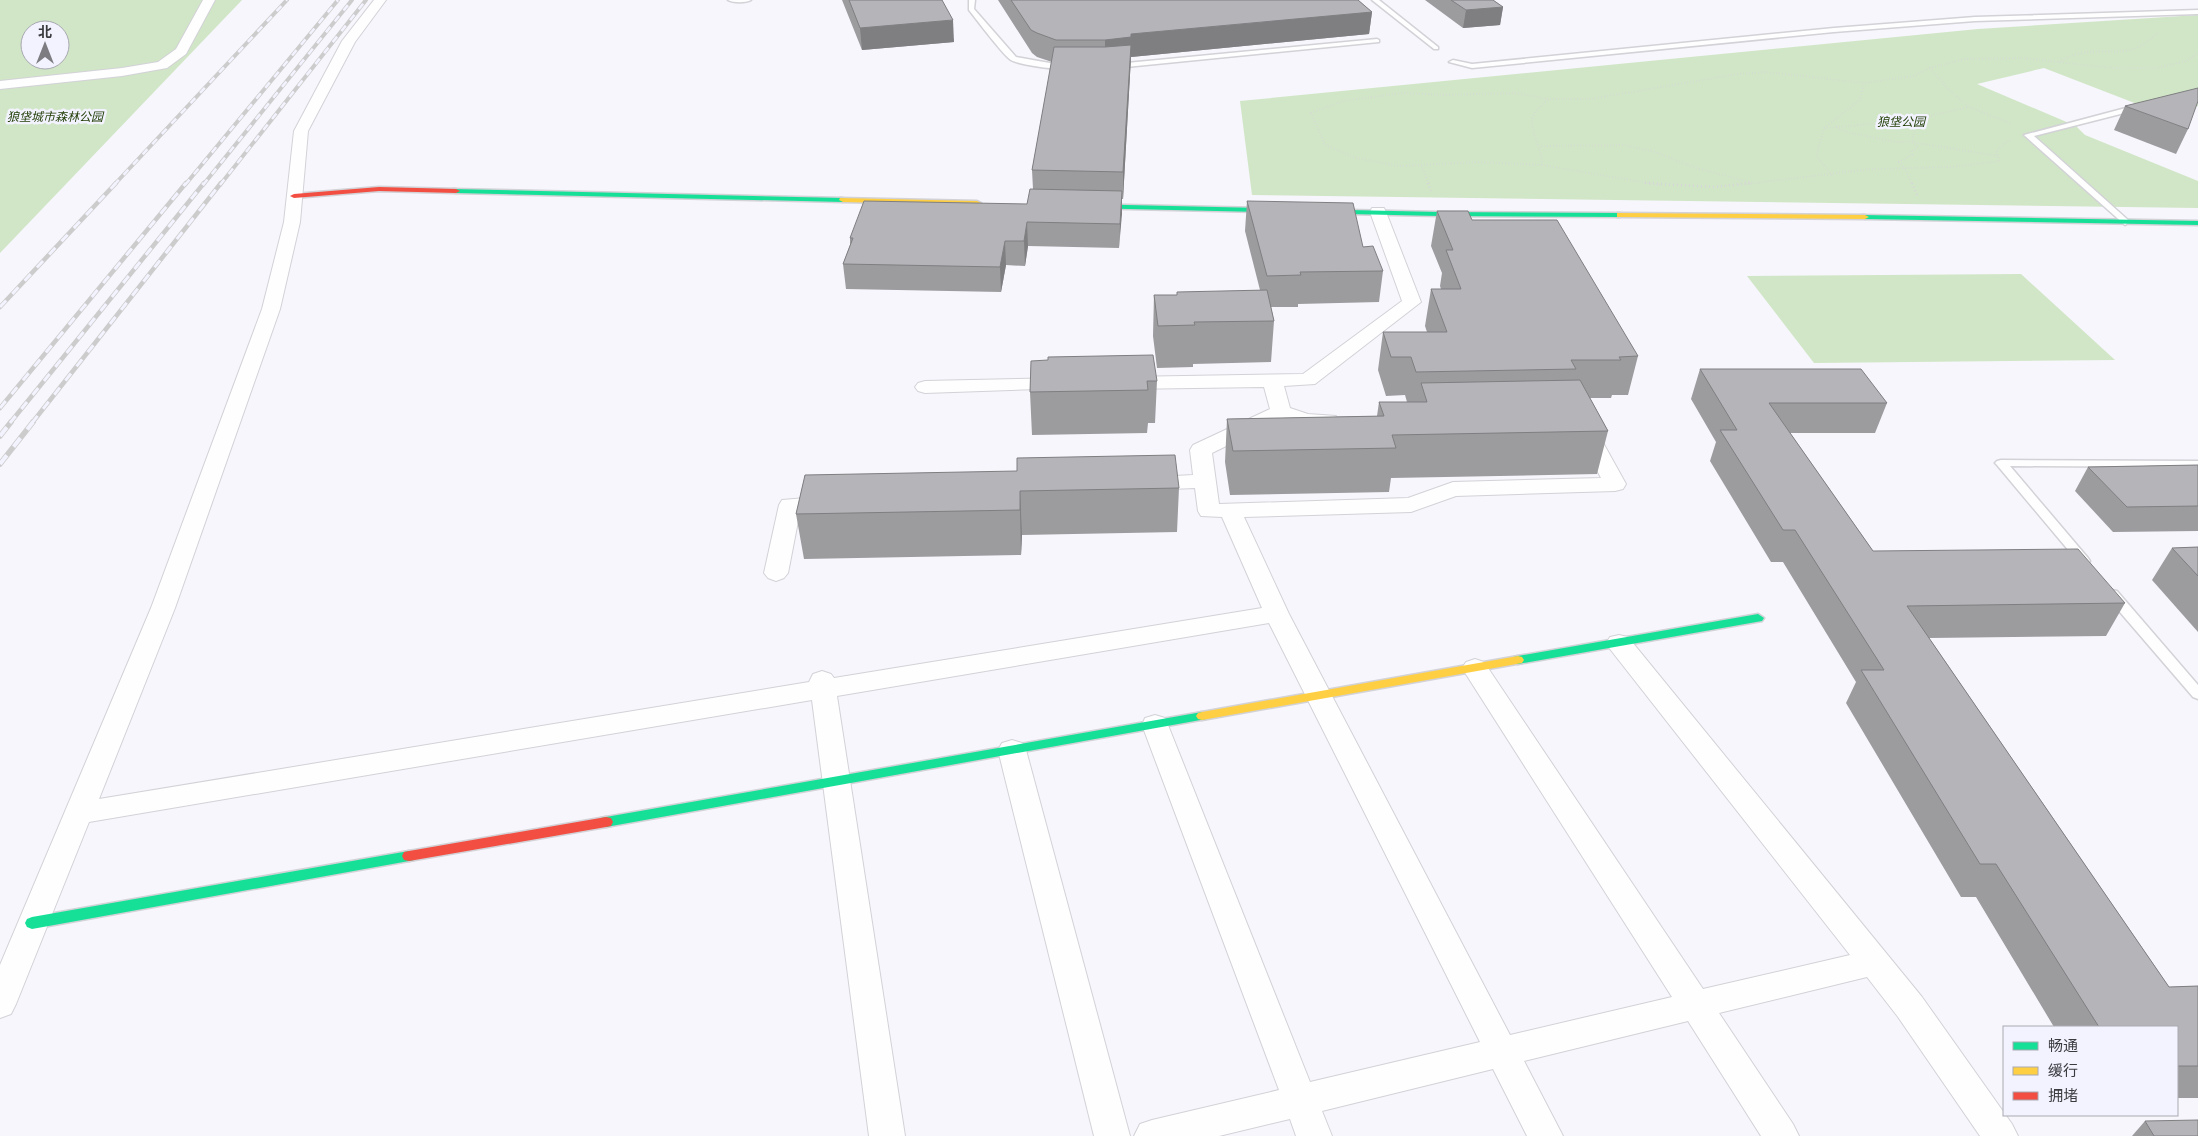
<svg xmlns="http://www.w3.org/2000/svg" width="2198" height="1136" font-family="'Playfair Display','Noto Sans SC',serif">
	<rect width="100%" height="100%" fill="#f6f6fc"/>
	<g fill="#d1e6c6" fill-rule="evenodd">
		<path d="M0 0H242L0 253ZM30 30H60V60H30Z"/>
		<polygon points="2198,15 2198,106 2163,114 2044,68 1977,84 2076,126 2085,135 2198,181 2198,208 1252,195 1240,101 1978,29"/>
		<polygon points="2021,274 2115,360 1814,363 1747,276"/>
	</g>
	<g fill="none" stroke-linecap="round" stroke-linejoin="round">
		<defs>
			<g id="lane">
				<path d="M728 0H751C746 3 733 3 728 0Z"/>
				<path d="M969 0H975L974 9 1016 57 1072 67C1065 72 1019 65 1011 60 1003 55 977 20 969 10Z"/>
				<polygon points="1372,0 1379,0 1438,47 1438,49 1434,49"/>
				<polygon points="2198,10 2198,14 1975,21 1834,32 1472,68 1449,62 1453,60 1472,64 1834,28 1975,17"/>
				<polygon points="1377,39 1379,40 1379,42 1116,68 1112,66 1116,64"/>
				<polygon points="2137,105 2140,105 2140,109 2034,136 2128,220 2129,222 2125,225 2024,135"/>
				<polygon points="2001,460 2198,461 2198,467 2010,466 2088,558 2090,561 2088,564 2080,564 1997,465 1995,463 1997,461"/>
				<polygon points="2112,590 2117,591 2198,685 2198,699 2193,697 2107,597 2106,594"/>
			</g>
			<g id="street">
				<polygon points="203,0 215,0 186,54 167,68 122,76 0,89 0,81 122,68 158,62 176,49"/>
				<polygon points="374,0 386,0 355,42 308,131 300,222 280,309 175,608 99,799 809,682 813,674 822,671 831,674 834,678 1262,608 1222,517 1201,516 1198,511 1195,488 1147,490 1139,488 1136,483 1139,478 1193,475 1190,450 1193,445 1270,409 1264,387 1125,389 1118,387 1115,383 1118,379 1125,377 1303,374 1402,301 1370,212 1372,208 1384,208 1386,212 1421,302 1315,384 1284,386 1290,408 1308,414 1336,416 1339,420 1336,424 1306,426 1282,419 1212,453 1219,504 1408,498 1453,482 1601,478 1576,430 1579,426 1586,424 1593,426 1596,430 1626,484 1623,489 1615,491 1456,496 1411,512 1244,517 1289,614 1510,1035 1672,997 1462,668 1466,662 1475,659 1484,662 1703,989 1850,955 1610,649 1606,643 1610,637 1619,635 1628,637 1922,997 2012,1124 2018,1136 1980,1136 1898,1017 1867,977 1719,1013 1793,1124 1799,1136 1761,1136 1688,1021 1524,1061 1563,1136 1527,1136 1493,1069 1322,1111 1332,1136 1296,1136 1290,1119 1219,1136 1134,1136 1140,1124 1152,1120 1279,1090 1142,725 1145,718 1155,715 1165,718 1168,725 1310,1082 1480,1042 1269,623 837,696 905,1136 869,1136 812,700 89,822 16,1004 11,1014 0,1018 0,965 151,608 262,309 284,222 294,131 342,41"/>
				<polygon points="1062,378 1069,380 1072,384 1069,388 925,393 918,391 915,387 918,383 925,381"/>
				<polygon points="830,496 838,498 841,503 838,508 800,511 788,573 784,578 776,581 768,578 764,573 779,505 782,500"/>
				<polygon points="1012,740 1022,743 1026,750 1130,1136 1094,1136 998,750 1002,743"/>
			</g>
			<g id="fast">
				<polygon points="453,189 843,198 847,200 843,202 456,193 452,191"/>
				<polygon points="1082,204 1439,212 1620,213 1624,215 1620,217 1439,216 1085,208 1081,206"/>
				<polygon points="1862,215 2198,221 2198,225 1865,219 1861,217"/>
				<polygon points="1758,614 1764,618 1762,621 1518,664 1514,663 1512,660 1514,657 1518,656"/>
				<polygon points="1202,712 1206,713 1208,716 1206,719 606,827 601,826 599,822 601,818 606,817"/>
				<polygon points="409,851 414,852 416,856 414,860 409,861 32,929 27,927 25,923 27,919 32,917"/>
			</g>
			<g id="slow">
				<polygon points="840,198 977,201 981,203 977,205 843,202 839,200"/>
				<polygon points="1617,213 1865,215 1869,217 1865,219 1620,217 1617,217"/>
				<polygon points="1518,656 1522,657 1524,660 1522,663 1202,720 1198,719 1196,716 1198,713 1202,712"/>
			</g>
			<g id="jam">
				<polygon points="379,187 456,189 460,191 456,193 379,191 294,198 290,196 294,194"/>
				<polygon points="606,817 611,818 613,822 611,826 606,827 409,861 404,860 402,856 404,852 409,851"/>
			</g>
		</defs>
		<use href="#lane" stroke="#d2d2d7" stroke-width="3"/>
		<use href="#street" stroke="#d2d2d7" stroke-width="2"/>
		<use href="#fast" stroke="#d2d2d7" stroke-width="3"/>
		<use href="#slow" stroke="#d2d2d7" stroke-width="3"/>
		<use href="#jam" stroke="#d2d2d7" stroke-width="3"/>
		<g stroke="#d6d6d9" stroke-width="2" stroke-dasharray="0.5 2.5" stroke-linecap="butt">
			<path d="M2059 62C2089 43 2112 58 2139 47 2146 44 2151 37 2158 33"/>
			<polyline points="1930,68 1948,89 1969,107 2012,124"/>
			<polyline points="1910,122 1916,122 1912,142 1918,147 1912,151 1912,155 1899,162 1905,168 1912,185"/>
			<polyline points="1836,127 1846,132 1896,142 1912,142 1998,156"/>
			<polyline points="1824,128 1907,121 1969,107"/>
			<polyline points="1541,146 1624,145 1655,152 1696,168 1753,183"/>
			<path d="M1542 165C1543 149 1527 128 1534 114 1537 108 1544 104 1548 99"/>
			<polyline points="1422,166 1429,185"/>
			<polyline points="1832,175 1816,156 1824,128 1860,100 1864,83"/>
			<polyline points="1660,185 1542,165 1478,162 1399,166 1356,158 1325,145 1311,113 1343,101 1402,93 1445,95 1514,93 1548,99 1591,99 1738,74 1767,72 1864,83 1914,76 1930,68 1965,59 2022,58 2112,68 2157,68 2186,61 2198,53"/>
			<polyline points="1738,185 1871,169 1952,167 2000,161 1996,151 2006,142 2012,140"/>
		</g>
		<g stroke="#d6d6d9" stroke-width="2.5" stroke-dasharray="1 3" stroke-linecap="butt">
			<polyline points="1428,183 1431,191"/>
			<polyline points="1645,183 1714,187 1750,183"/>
			<polyline points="1912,183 1917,195"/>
		</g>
		<use href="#lane" fill="#fefeff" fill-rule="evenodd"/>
		<use href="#street" fill="#fefeff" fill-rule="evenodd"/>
		<use href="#fast" fill="#16e098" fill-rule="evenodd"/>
		<use href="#slow" fill="#ffcf43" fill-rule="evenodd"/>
		<use href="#jam" fill="#f24e42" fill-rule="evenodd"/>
		<defs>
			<g id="rail-far2">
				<polyline points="114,185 287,0"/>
				<polyline points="185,185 338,0"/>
				<polyline points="203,185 352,0"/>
				<polyline points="220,185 366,0"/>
			</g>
			<g id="rail-far1">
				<polyline points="0,307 116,183"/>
				<polyline points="0,408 186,183"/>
				<polyline points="10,423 204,183"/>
				<polyline points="32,423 221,183"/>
			</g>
			<g id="rail">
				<polyline points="0,436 11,422"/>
				<polyline points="0,464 33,422"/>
			</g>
		</defs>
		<use href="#rail-far2" stroke="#ccc" stroke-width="4"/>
		<use href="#rail-far1" stroke="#ccc" stroke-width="4.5"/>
		<use href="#rail" stroke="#ccc" stroke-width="5.5"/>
		<use href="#rail-far2" stroke="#f3f3ff" stroke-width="2.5" stroke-dasharray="7" stroke-linecap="butt"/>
		<use href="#rail-far1" stroke="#f3f3ff" stroke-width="3" stroke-dasharray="9" stroke-linecap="butt"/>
		<use href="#rail" stroke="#f3f3ff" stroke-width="4" stroke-dasharray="11" stroke-linecap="butt"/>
	</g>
	<g fill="#9c9c9f">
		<polygon points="842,0 942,0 954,42 862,50"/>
		<polygon points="998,0 1358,0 1372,12 1369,34 1131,57 1123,199 1122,199 1119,248 1028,246 1025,266 1006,265 1001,292 846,289 843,264 850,245 850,238 1027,204 1033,189 1032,170 1052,62 1037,57 1032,53"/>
		<polygon points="1425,0 1493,0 1503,7 1500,25 1463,28"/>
		<polygon points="2125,106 2188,129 2176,154 2114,130"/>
		<polygon points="1247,201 1363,247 1383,271 1379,302 1298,304 1298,307 1271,307 1274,321 1271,362 1193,364 1193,367 1157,368 1153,336 1154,295 1177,295 1260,290 1245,231"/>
		<polygon points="1437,211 1472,220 1638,356 1628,395 1612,395 1611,398 1590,398 1608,431 1597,474 1391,478 1389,492 1230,495 1225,462 1227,419 1377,416 1379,402 1407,402 1405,395 1386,396 1378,370 1383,332 1427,332 1425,326 1431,289 1441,289 1440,286 1442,273 1431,246"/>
		<polygon points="1031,361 1157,381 1155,423 1148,423 1147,433 1032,435 1030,392"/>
		<polygon points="1700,369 1887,403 1875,433 1790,433 1873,551 2125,603 2106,636 1929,638 2169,987 2198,986 2198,1098 2177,1098 2177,1027 2054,1027 1976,897 1961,897 1846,703 1856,682 1783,562 1771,562 1710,461 1716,442 1691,399"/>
		<polygon points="2198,465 2198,531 2113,532 2075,491 2088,467"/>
		<polygon points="805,475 1179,488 1177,532 1022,535 1021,555 804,559 796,514"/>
		<polygon points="2198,547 2198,632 2152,580 2172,548"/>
		<polygon points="2145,1121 2198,1136 2132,1136"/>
	</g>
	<g fill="#7f7f82">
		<polygon points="1503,7 1500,25 1463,28 1466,10"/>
		<polygon points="1372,12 1369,34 1131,57 1123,199 1123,172 1105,63 1105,40 1131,34"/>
		<polygon points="953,20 954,42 862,50 860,28"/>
		<polygon points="1122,191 1122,214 1119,248 1120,224"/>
		<polygon points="1027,222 1028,246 1025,266 1024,241"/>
		<polygon points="1005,241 1006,265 1001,292 1000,267"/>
		<polygon points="1020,491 1022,535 1021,555 1020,510"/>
	</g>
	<g fill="#b5b5b9" stroke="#7f7f82">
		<polygon points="849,0 942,0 953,20 860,28"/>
		<polygon points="1011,0 1358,0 1372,12 1131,34 1131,37 1105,40 1056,40 1037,33 1031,30"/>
		<polygon points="1451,0 1493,0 1503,7 1466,10"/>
		<polygon points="1131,45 1123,172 1032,170 1054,47 1105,47"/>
		<polygon points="2198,88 2198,101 2188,129 2125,106"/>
		<polygon points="1030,189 1122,191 1120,224 1027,222 1024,241 1005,241 1000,267 843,264 853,238 850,238 864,201 1027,204"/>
		<polygon points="1247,201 1353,203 1363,247 1373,246 1383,271 1300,272 1301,275 1267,276"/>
		<polygon points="1437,211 1468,211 1472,220 1557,220 1638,356 1619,357 1621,360 1571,360 1576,369 1416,372 1411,357 1391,357 1383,332 1447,332 1431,289 1461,289 1446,250 1453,250"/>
		<polygon points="1267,290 1274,321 1194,322 1195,325 1158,326 1154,295 1177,295 1177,292"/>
		<polygon points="1153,355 1157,381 1147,381 1148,390 1030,392 1031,361 1048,360 1048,357"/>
		<polygon points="1700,369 1861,369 1887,403 1769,403 1873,551 2078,549 2125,603 1907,606 2169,987 2198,986 2198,1066 2177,1066 2177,1027 2099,1027 1996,864 1980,864 1861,670 1884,670 1795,530 1783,530 1720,430 1737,430"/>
		<polygon points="1580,380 1608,431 1392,435 1396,448 1233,451 1227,419 1384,416 1379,402 1427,402 1421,383"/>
		<polygon points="1175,455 1179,488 1020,491 1020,510 796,514 805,475 1017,471 1017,458"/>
		<polygon points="2198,465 2198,506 2127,507 2088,467"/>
		<polygon points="2198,547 2198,576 2172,548"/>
		<polygon points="2198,1120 2198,1136 2154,1136 2145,1121"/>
	</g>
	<g text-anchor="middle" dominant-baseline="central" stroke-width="5" stroke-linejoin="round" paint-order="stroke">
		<g font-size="12" font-style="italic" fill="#244009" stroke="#f3f3ff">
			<text x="55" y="116">狼垡城市森林公园</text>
			<text x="1901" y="121">狼垡公园</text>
		</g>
	</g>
	<rect x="2003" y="1026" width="175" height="90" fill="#f3f3ff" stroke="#a9a9b2"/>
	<rect x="2013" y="1042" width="25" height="8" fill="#16e098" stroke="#a9a9b2"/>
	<text x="2048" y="1051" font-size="15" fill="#3a3b3f">畅通</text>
	<rect x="2013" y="1067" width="25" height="8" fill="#ffcf43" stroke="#a9a9b2"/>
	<text x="2048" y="1076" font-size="15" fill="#3a3b3f">缓行</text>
	<rect x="2013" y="1092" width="25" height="8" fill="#f24e42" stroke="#a9a9b2"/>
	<text x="2048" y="1101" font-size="15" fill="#3a3b3f">拥堵</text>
	<g transform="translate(45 45)"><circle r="24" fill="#f3f3ff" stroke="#a9a9b2"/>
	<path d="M0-4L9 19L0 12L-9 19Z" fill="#7c7c81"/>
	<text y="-8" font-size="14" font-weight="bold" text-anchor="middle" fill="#3a3b3f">北</text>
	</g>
</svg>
